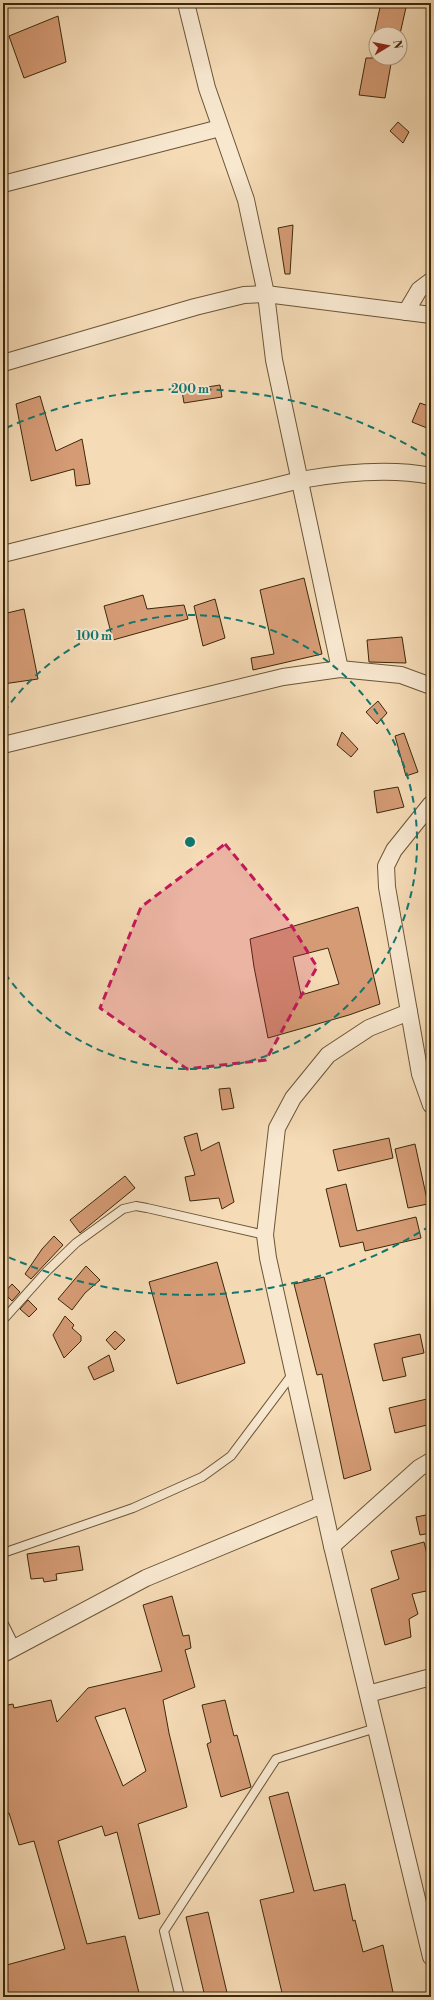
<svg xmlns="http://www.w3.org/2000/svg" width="434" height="2000" font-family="'Libre Bodoni',serif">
	<rect width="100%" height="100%" fill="#f5dbb6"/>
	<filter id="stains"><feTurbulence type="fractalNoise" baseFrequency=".005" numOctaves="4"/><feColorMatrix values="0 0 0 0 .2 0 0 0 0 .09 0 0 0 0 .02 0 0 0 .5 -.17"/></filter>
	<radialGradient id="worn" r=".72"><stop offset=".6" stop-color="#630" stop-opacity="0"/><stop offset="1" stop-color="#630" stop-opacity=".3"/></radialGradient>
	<g fill="#d59b75" stroke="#3b280a" fill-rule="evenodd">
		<polygon points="381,3 407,3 400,34 374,34"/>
		<polygon points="58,16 66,62 24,78 9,36"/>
		<polygon points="366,58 392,58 385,98 359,95"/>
		<polygon points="398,122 409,132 403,143 390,131"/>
		<polygon points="293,225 290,274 285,274 278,228"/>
		<polygon points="220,385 222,397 184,403 182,391"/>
		<polygon points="40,396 56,451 82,439 90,484 76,486 74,469 31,481 16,404"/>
		<polygon points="420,403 431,407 431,417 427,428 412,422"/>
		<polygon points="304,578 322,654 253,670 251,658 274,654 260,590"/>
		<polygon points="143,595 147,609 184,605 188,619 113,640 104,606"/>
		<polygon points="215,599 225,638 203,646 194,606"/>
		<polygon points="24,609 38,679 3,684 3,652 6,652 3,614"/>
		<polygon points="402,637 406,663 369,662 367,640"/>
		<polygon points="378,701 387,713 377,724 366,712"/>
		<polygon points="342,732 358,749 351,757 337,745"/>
		<polygon points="404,733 418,772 406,776 395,736"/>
		<polygon points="398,787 404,807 377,813 374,791"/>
		<path d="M358 907 380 1004 349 1015 268 1038 254 967 250 939ZM328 948 339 984 301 995 293 957Z"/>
		<polygon points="230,1088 234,1108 222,1110 219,1089"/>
		<polygon points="197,1133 201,1151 219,1142 234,1202 222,1209 219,1198 190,1201 185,1177 195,1175 184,1137"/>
		<polygon points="389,1138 393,1158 338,1171 333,1150"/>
		<polygon points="415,1144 428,1204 408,1208 395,1149"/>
		<polygon points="125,1176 135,1188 80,1233 70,1220"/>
		<polygon points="346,1184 357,1231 416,1217 421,1238 365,1251 363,1242 340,1247 326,1189"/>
		<polygon points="54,1236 63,1245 31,1279 25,1274 42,1249"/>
		<polygon points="217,1262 245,1363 177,1384 149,1282"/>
		<polygon points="86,1266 100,1280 85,1293 72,1310 58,1299"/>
		<polygon points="324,1277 371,1470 344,1479 322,1374 317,1375 294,1284"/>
		<polygon points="12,1284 20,1292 12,1301 4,1293"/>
		<polygon points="28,1300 37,1309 29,1317 20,1309"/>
		<polygon points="65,1316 74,1325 72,1328 81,1336 81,1341 64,1358 53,1335"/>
		<polygon points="115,1331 125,1340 115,1350 106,1340"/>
		<polygon points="420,1334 424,1353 402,1358 406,1376 383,1381 374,1344"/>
		<polygon points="109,1355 114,1371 94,1380 88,1367"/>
		<polygon points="431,1398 431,1424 395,1433 389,1408"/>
		<polygon points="431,1514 431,1533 420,1535 416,1517"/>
		<polygon points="424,1542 431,1570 431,1590 412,1594 418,1614 409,1619 411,1637 385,1645 371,1589 399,1579 391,1551"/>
		<polygon points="79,1546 83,1570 56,1574 57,1580 44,1582 43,1578 31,1579 27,1554"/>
		<path d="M172 1596 183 1636 189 1635 191 1648 185 1650 195 1687 163 1700 169 1733 187 1807 138 1824 160 1914 139 1919 117 1832 105 1836 102 1826 58 1841 87 1944 125 1936 140 1997H3V1966L65 1949 34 1841 19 1845 9 1813 3 1815V1706L13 1704 14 1708 51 1700 57 1722 88 1688 162 1671 143 1605ZM125 1708 146 1771 123 1786 95 1717Z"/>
		<polygon points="225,1700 234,1736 237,1735 251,1787 221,1797 207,1744 211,1742 202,1705"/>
		<polygon points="288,1792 314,1891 345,1884 353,1921 355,1920 363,1952 383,1945 394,1997 283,1997 260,1900 294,1892 269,1797"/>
		<polygon points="208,1912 228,1997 205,1997 186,1917"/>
	</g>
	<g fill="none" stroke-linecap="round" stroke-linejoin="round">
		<defs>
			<g id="lane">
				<polyline points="3,1320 46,1272 76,1243 123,1209 136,1206 147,1208 265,1235"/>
				<polyline points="3,1553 133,1508 202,1477 231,1456 294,1372"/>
				<polyline points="3,1622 16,1648"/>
				<polyline points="180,1997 164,1931 276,1759 376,1728"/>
			</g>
			<g id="street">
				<polyline points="186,3 207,88 246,200 266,294 274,360 340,669"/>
				<polyline points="3,184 220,128"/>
				<polyline points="406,312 419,290 431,281"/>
				<polyline points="3,363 195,307 244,295 266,294 431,315"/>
				<path d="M3 554 300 480C340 473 391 468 431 476"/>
				<polyline points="3,745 283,677 340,669 401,675 431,686"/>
				<polyline points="431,804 394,850 386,866 387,887 420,1074 431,1105"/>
				<polyline points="409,1012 369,1028 328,1055 293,1098 277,1128 265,1235 268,1258 332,1546 431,1957"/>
				<polyline points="332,1546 419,1468 431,1461"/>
				<polyline points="3,1654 146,1578 322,1505"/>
				<polyline points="368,1694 431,1677"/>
			</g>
		</defs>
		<use href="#lane" stroke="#6a5535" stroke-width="10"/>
		<use href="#street" stroke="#6a5535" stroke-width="18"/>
		<use href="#lane" stroke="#f8e8d0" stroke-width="8"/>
		<use href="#street" stroke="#f8e8d0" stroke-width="16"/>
	</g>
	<path fill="#c2185b" fill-opacity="0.2" stroke="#c2185b" stroke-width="3" stroke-dasharray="8 5" stroke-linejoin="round" d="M225 844 288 920 317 967 266 1060 187 1069 100 1008 141 907Z"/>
	<g fill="none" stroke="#0f766e" stroke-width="2" stroke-dasharray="7 5">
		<path d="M4 712A227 227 0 1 1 4 972"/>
		<path d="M430 1226A453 453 0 0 1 6 1256M6 428A453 453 0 0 1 430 458"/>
	</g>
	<circle cx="190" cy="842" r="6" fill="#0f766e" stroke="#f8e8d0" stroke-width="2"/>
	<g font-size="12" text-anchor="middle" font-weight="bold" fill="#0f766e" stroke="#f8e8d0" stroke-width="4" stroke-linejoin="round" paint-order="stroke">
		<text x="190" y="393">200 m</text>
		<text x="94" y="640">100 m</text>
	</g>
	<rect width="434" height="2000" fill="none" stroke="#f5dbb6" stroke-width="16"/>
	<rect x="4" y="4" width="426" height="1992" fill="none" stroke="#3b280a" stroke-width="2"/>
	<rect x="8" y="8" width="418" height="1984" fill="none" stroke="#3b280a"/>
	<g transform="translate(388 46) rotate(80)"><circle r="19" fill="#f8e8d0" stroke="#ac9b81"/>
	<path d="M0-3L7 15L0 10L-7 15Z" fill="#8f2418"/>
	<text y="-6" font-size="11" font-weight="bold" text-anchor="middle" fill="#3b280a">N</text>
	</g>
	<rect width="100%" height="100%" filter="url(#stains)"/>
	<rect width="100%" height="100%" fill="url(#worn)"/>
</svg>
